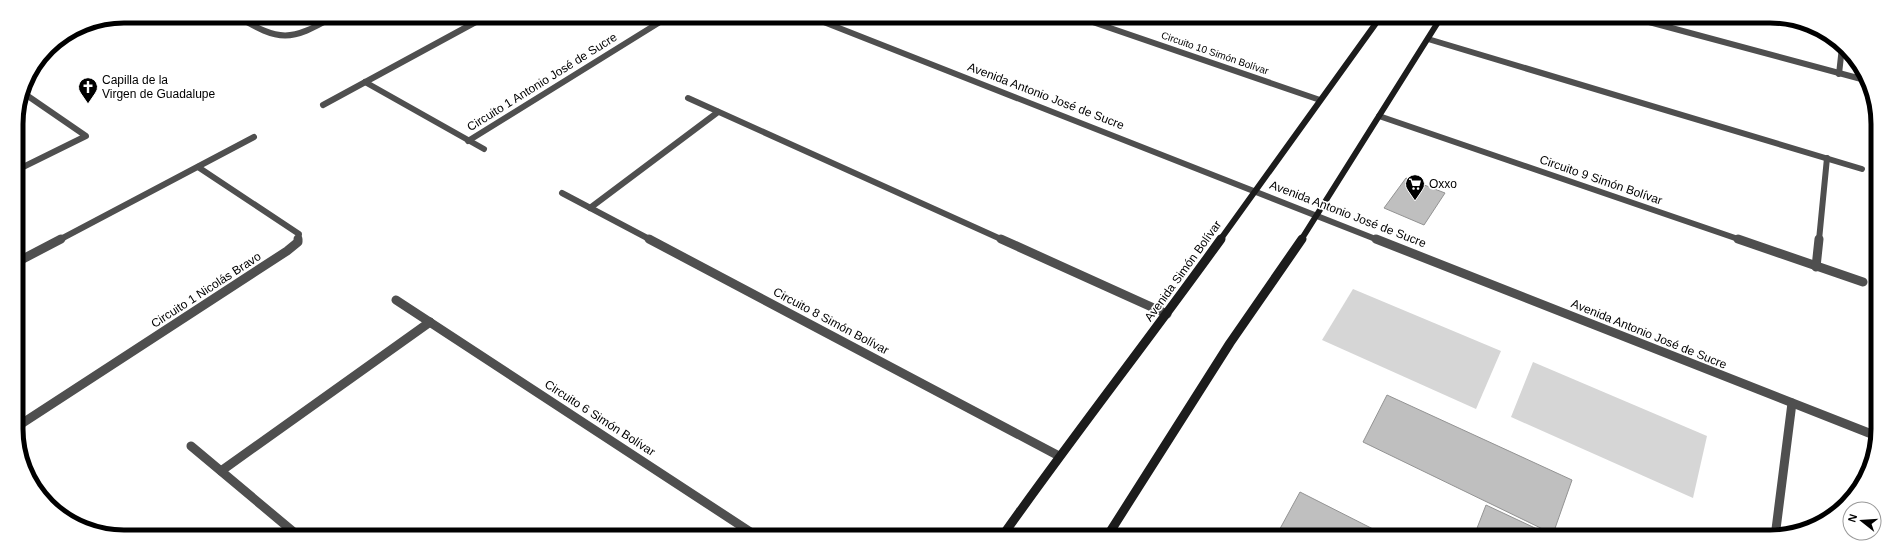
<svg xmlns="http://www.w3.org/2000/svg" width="1894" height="553" font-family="Helvetica,sans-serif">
	<rect width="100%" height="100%" fill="#fff"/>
	<g fill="#d6d6d6">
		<polygon points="1353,289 1501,351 1476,409 1322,340"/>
		<polygon points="1533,362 1707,436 1693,498 1511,417"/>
	</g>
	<g fill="#bfbfbf" stroke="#939393">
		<polygon points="1406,178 1445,193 1424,225 1384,208"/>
		<polygon points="1387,395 1572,480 1553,534 1363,442"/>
		<polygon points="1300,492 1375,530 1372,536 1276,536"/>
		<polygon points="1486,505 1552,536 1474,536"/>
	</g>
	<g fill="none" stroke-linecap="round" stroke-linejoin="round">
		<g stroke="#4f4f4f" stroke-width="6">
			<path d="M236 16C281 42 289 42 335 16"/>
			<polyline points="811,17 1378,240"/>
			<polyline points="1081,18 1320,100"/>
			<polyline points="1364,19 1376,22"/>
			<polyline points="1638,19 1865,80"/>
			<polyline points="1428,39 1862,169"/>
			<polyline points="1839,74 1842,47"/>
			<polyline points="365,82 484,149"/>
			<polyline points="688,98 1003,240"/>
			<polyline points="323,105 485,17"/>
			<polyline points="1379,116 1741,240"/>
			<polyline points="468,141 668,17"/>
			<polyline points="198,167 299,234 298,240"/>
			<polyline points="17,170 86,136 22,92"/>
			<polyline points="562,193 651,240"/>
			<polyline points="590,208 718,112"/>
			<polyline points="59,240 254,137"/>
			<polyline points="1819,240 1827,158"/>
		</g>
		<g stroke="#4f4f4f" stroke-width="9">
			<polyline points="649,239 1059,456"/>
			<polyline points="1001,239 1167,314"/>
			<polyline points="1376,239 1874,435"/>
			<polyline points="1738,239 1863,282"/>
			<polyline points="17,262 61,239"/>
			<polyline points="1816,267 1819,239"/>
			<polyline points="396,300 755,535"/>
			<polyline points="18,426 287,251 298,242 298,239"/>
			<polyline points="191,446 296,534"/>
			<polyline points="221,471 430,322"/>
			<polyline points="1775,537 1792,403"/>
		</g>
		<g stroke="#1c1c1c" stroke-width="6">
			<polyline points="1220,240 1379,19"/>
			<polyline points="1301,240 1440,19"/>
		</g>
		<g stroke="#1c1c1c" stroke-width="9">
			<path d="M1003 535C1074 435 1149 339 1221 239"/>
			<polyline points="1108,535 1230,343 1302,239"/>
		</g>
	</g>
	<defs>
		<symbol id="church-pin" viewBox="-11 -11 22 30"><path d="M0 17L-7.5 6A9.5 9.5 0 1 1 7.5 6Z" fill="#000" stroke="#fff"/><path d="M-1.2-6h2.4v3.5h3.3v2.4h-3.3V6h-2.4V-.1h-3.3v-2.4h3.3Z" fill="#fff"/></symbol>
		<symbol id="supermarket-pin" viewBox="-11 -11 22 30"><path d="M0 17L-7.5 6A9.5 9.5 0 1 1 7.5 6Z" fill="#000" stroke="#fff"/><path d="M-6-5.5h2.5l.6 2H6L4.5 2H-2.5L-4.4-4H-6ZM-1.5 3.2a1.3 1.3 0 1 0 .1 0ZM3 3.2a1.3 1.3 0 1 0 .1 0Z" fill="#fff"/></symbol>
	</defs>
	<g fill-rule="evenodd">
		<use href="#church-pin" x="77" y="76" width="22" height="30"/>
		<use href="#supermarket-pin" x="1404" y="173" width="22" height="30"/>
	</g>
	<g text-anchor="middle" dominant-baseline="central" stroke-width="3.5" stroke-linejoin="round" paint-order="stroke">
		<g font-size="10" fill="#000" stroke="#fff">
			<text transform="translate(1215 53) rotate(19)">Circuito 10 Simón Bolívar</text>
		</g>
		<g font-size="12" fill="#000" stroke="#fff" text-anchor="start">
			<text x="102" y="80">Capilla de la<tspan x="102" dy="14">Virgen de Guadalupe</tspan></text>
			<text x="1429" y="184">Oxxo</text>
		</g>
		<g font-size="12" fill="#000" stroke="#fff">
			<text transform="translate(542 82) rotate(-32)">Circuito 1 Antonio José de Sucre</text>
			<text transform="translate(1046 96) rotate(21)">Avenida Antonio José de Sucre</text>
			<text transform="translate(1601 180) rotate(19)">Circuito 9 Simón Bolívar</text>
			<text transform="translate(1348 214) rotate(21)">Avenida Antonio José de Sucre</text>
			<text transform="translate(1183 271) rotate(-54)">Avenida Simón Bolívar</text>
			<text transform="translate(206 290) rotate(-33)">Circuito 1 Nicolás Bravo</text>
			<text transform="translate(831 321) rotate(28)">Circuito 8 Simón Bolívar</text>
			<text transform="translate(1649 334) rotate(22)">Avenida Antonio José de Sucre</text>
			<text transform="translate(600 418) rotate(33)">Circuito 6 Simón Bolívar</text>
		</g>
	</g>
	<path d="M0 0H1894V553H0ZM124 23H1770A101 101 0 0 1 1871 124V429A101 101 0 0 1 1770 530H124A101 101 0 0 1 23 429V124A101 101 0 0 1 124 23Z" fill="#fff" fill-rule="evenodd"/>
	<path fill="none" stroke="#000" stroke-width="5" d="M124 23H1770A101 101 0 0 1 1871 124V429A101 101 0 0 1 1770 530H124A101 101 0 0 1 23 429V124A101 101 0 0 1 124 23Z"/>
	<g transform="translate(1862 521) rotate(287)"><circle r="19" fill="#ffffff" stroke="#999999"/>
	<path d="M0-3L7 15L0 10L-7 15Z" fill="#000000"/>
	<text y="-6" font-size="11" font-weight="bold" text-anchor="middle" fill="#000000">N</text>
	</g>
</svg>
